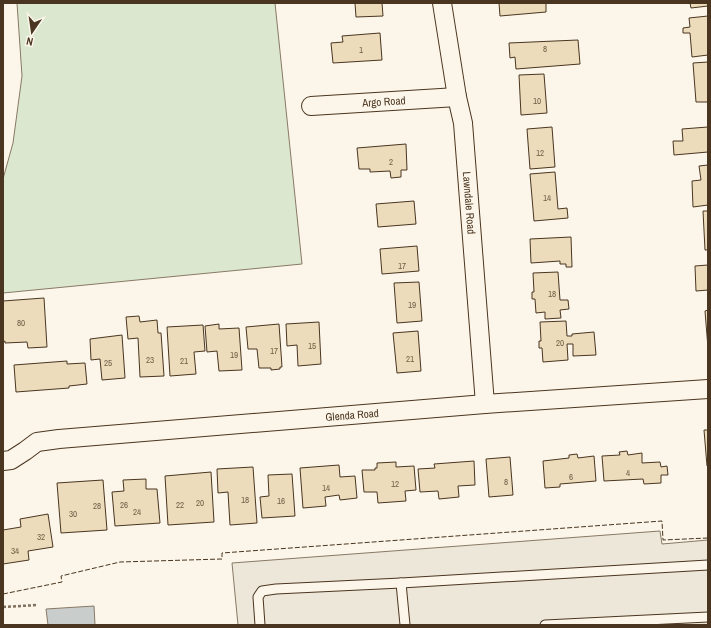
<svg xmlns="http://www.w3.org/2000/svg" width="711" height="628" font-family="'Archivo Narrow',sans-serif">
	<rect width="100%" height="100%" fill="#fbf6e9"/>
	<polygon fill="#dce7d0" stroke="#887966" points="17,3 275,3 302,264 3,293 3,179 13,143 22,76"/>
	<polygon fill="#ede7d9" stroke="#887966" points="660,531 662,544 708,540 708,625 238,625 232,563"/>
	<polygon fill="#c9cecd" stroke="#887966" points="94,606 95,625 48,625 46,609"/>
	<g fill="#ecdcbc" stroke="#4a3520">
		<polygon points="355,3 382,3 383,16 356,17"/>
		<polygon points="499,3 546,3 546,12 500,16"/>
		<polygon points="690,3 708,3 708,6 691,8"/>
		<polygon points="708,16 708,55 692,57 690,33 683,33 683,28 690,27 689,18"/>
		<polygon points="380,33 382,60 333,63 331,43 343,42 342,36"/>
		<polygon points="578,40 580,64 516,69 515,57 510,58 509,43"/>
		<polygon points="708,62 708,102 696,102 693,63"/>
		<polygon points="544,74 547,113 521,115 519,75"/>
		<polygon points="552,127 555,167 530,169 527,129"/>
		<polygon points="708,127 708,152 674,155 673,141 683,141 682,129"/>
		<polygon points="406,144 407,170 401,170 401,177 391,178 390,171 370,172 370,169 359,169 357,148"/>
		<polygon points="708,165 708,205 693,207 692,181 701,180 699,166"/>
		<polygon points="555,172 558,209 567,208 568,218 534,221 530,174"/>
		<polygon points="414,201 416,224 378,227 376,204"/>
		<polygon points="703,211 708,211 708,250 705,250"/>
		<polygon points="571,237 572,267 566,267 566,264 560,264 560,261 531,263 530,239"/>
		<polygon points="417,246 419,271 382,274 380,249"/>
		<polygon points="708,265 708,290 696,291 695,266"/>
		<polygon points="558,272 560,300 568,300 569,309 560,310 561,318 545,319 545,312 536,313 535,299 532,299 532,292 534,292 533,273"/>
		<polygon points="419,282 422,321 397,323 394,283"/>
		<polygon points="44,298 47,347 28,348 27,342 5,343 5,341 3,342 3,301"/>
		<polygon points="708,310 708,348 705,311"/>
		<polygon points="139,316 140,322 157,320 158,333 161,333 164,376 140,377 138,338 128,339 126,317"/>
		<polygon points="566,321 567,336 572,336 572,334 594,332 596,355 573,356 573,344 567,344 568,360 543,362 542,348 539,348 539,341 541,341 540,322"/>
		<polygon points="319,322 321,364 298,366 297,345 287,346 286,324"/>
		<polygon points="219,324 219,329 239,328 242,370 219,371 217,351 207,352 205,326"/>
		<polygon points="279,324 282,367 280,367 280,369 271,370 271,368 259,368 257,349 248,349 246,327"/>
		<polygon points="203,325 205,351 194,352 196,374 170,376 167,327"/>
		<polygon points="418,331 421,371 397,373 393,333"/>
		<polygon points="122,335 125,378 102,380 100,359 91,360 90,339"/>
		<polygon points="67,361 67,364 85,363 87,384 69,386 69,388 16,392 14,365"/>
		<polygon points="704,430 708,430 708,466 707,466"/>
		<polygon points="627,451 628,455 642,453 642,463 660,462 661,467 667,466 668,475 661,475 661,483 644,484 643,479 604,481 602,456 620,455 619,452"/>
		<polygon points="577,454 578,458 594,456 596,481 560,484 560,487 545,488 543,461 569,458 569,455"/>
		<polygon points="510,457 513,495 489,497 486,459"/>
		<polygon points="474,461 475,485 458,486 459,497 439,499 438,491 420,492 418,469 435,468 434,464"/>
		<polygon points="396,462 396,467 414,466 416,490 405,491 406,501 378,503 377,492 364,492 362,470 375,470 375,468 377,468 377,463"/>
		<polygon points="339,465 340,477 355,476 357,498 340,500 339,495 325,497 326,506 303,508 300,468"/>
		<polygon points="253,467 257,523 230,525 228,492 218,493 217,469"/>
		<polygon points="211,472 214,522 168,525 165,476"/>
		<polygon points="292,474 295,516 262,518 260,497 269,496 268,475"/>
		<polygon points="146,479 146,489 157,489 160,523 115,526 112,492 124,491 123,480"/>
		<polygon points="103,480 107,530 61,533 57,483"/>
		<polygon points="48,514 53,547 28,551 29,560 3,564 3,530 21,527 20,519"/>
	</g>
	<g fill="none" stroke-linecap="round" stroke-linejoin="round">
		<defs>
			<g id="service">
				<polyline points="401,583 405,625"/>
				<polyline points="260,625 258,597 262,591 276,589 401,583 708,565"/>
				<polyline points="545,625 708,617"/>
			</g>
			<g id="minor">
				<path id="s1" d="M442 3 457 97 463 123 485 404"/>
				<path id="s2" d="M311 106 457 97"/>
				<path id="s3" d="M3 461 11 460 25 451 37 442 59 439 485 404 708 389"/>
			</g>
		</defs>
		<use href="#service" stroke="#4a3520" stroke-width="11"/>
		<use href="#minor" stroke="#4a3520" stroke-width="20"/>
		<polyline stroke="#7f6f5c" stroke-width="2.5" stroke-dasharray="3 2" stroke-linecap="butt" points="3,607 38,605"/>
		<use href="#service" stroke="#fbf6e9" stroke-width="9"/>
		<use href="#minor" stroke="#fbf6e9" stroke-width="18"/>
		<polyline stroke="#4a3520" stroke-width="1" stroke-dasharray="5 2" stroke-linecap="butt" points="3,594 62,582 61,576 120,562 222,559 222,553 662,521 663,540 708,538"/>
	</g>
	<g text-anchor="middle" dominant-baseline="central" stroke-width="3" stroke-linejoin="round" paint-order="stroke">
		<g font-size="9" fill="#725f47">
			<text x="545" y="49">8</text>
			<text x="361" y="50">1</text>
			<text x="537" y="101">10</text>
			<text x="540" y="153">12</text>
			<text x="391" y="162">2</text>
			<text x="547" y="198">14</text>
			<text x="402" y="266">17</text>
			<text x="552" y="294">18</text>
			<text x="412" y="305">19</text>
			<text x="21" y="323">80</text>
			<text x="560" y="343">20</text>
			<text x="312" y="346">15</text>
			<text x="274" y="351">17</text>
			<text x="234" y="355">19</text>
			<text x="410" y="359">21</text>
			<text x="150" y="360">23</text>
			<text x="184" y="361">21</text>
			<text x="108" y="363">25</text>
			<text x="628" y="473">4</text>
			<text x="571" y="477">6</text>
			<text x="506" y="482">8</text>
			<text x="395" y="484">12</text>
			<text x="326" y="488">14</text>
			<text x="245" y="500">18</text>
			<text x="281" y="501">16</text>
			<text x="200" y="503">20</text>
			<text x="124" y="505">26</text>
			<text x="180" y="505">22</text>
			<text x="97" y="506">28</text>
			<text x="137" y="512">24</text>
			<text x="73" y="514">30</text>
			<text x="41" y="537">32</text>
			<text x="15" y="551">34</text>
		</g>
		<g font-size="11" fill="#4a3520" stroke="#fbf6e9">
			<text stroke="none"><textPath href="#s2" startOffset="73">Argo Road</textPath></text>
			<text stroke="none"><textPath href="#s1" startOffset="202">Lawndale Road</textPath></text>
			<text stroke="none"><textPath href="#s3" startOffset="356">Glenda Road</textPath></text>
		</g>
	</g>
	<rect width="711" height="628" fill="none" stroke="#4a3520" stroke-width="8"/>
	<g transform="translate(32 32) rotate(193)" stroke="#fbf6e9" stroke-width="3" paint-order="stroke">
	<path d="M0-3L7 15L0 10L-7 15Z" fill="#4a3520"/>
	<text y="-6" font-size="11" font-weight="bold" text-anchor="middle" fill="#4a3520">N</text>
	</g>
</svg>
